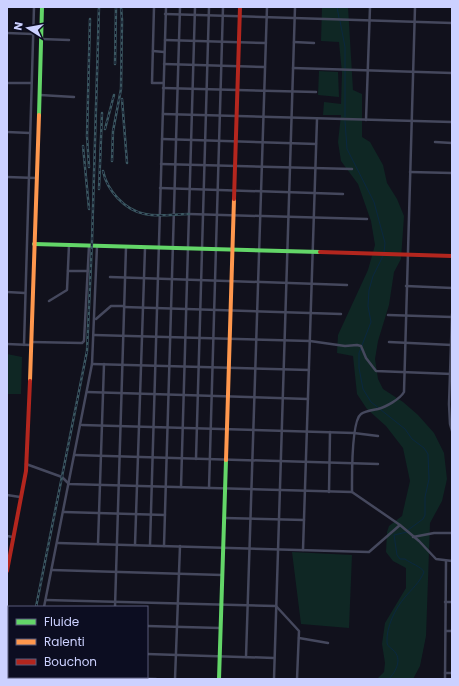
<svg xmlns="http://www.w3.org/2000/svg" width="459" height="686" font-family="Poppins,sans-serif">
	<rect width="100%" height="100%" fill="#11111c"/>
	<g fill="#0f2724">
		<polygon points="322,7 348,7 353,90 362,94 362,137 370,142 383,165 387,183 397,199 404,216 401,259 394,272 389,305 378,341 375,359 378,379 383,389 403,402 418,415 434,433 444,453 447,479 442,501 430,523 426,636 420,666 413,679 377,679 384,672 385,663 382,644 385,623 406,588 406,568 393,561 386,552 387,532 389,526 402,516 410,481 403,448 386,426 367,409 357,394 353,356 337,353 338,335 368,270 375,245 371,221 358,184 341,161 338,142 341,115 323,115 324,102 341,104 342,73 339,42 321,41"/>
		<polygon points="319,71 338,72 339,97 318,95"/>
		<polygon points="7,354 22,357 21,394 7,394"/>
		<polygon points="292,552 352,555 349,628 301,624"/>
	</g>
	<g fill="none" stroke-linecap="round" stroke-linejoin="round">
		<g stroke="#0a2840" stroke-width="1">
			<polyline points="337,7 339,18"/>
			<polyline points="340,21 345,47 345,117"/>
			<polyline points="345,121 347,149 374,202 385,243 384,253"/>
			<polyline points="383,256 373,276 369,290 368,306 371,322 359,353 359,368 363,389 371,402 405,429 412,439 424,448 428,454 429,479 425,497 425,515 423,519 408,530"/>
			<path d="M389 679C396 671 403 659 393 650 390 647 388 647 387 643 386 627 395 609 405 597 412 589 420 582 424 572 422 567 410 563 405 559H400L397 555 394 535 407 532"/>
		</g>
		<g stroke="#45485d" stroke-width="2.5">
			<polyline points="154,7 152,83 163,83"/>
			<polyline points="165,14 452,23"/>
			<polyline points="7,33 33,34"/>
			<polyline points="41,39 69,40"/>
			<polyline points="165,40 266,43"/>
			<polyline points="294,42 314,43"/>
			<polyline points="153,51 164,52"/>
			<polyline points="164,64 265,67"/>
			<polyline points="293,68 452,73"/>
			<polyline points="7,83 31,83"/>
			<polyline points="163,88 316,92"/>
			<polyline points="40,95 74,97"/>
			<polyline points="163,114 452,122"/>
			<polyline points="366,120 370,7"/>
			<polyline points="7,132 30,133"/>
			<polyline points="162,139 316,144"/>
			<polyline points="435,142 452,143"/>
			<polyline points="161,164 352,169"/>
			<polyline points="410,172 452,173"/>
			<polyline points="7,177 36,178"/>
			<polyline points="160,188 343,194"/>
			<polyline points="189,214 367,219"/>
			<polyline points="68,271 88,271"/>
			<polyline points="110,277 347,285"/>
			<polyline points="406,286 452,288"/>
			<polyline points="7,292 25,293"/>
			<polyline points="49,301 67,290 69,245"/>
			<polyline points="124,307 341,314"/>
			<polyline points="452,314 449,404 450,424 452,431"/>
			<polyline points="388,315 452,317"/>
			<polyline points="96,319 111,306 124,306"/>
			<polyline points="94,335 310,341 345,346 357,345 361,346 366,358 376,371 452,374"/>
			<polyline points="31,342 82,343 84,341 89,246"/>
			<polyline points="389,342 452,345"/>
			<polyline points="7,344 30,345"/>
			<polyline points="24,345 34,7"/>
			<polyline points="92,364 309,370"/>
			<polyline points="87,392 308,399"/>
			<polyline points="82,425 354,433 378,436"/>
			<polyline points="75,455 378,464"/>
			<polyline points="196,459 209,7"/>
			<polyline points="26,464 62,477 69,484 352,492 400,525 419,541 436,559 452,561"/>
			<polyline points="181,487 195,7"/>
			<polyline points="209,488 223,7"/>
			<polyline points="329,492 330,432"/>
			<path d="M352 492C352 479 351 421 361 414 365 411 373 410 378 409 386 407 400 399 404 392L415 7"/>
			<polyline points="7,495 20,497"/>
			<polyline points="64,512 165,515"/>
			<polyline points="224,518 304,520"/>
			<polyline points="7,536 13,537"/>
			<polyline points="413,537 434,533 452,533"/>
			<polyline points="58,543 369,552 400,525"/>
			<polyline points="98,544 104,364"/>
			<polyline points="135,545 145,248"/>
			<polyline points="150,545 166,7"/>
			<polyline points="164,546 180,7"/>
			<polyline points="303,550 317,119"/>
			<polyline points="52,570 222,575"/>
			<polyline points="46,600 276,606 299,631 297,679"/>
			<polyline points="445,602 452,602"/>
			<polyline points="44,607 92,364 97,246"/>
			<polyline points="115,607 126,247"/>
			<polyline points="147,626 220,628"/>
			<polyline points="446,631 452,631"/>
			<polyline points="299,638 328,643"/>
			<polyline points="147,654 274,658"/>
			<polyline points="246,657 267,7"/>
			<polyline points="445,673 452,673"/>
			<polyline points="85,677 156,679"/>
			<polyline points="30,679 30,677"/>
			<polyline points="71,679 71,677"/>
			<polyline points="175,679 180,546"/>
			<polyline points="274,679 295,7"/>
			<polyline points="445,679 446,561"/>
		</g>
		<g stroke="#63d668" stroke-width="4">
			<polyline points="39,115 42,7"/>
			<polyline points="34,244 320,252"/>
			<polyline points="219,679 226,460"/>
		</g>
		<g stroke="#ff974d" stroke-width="4">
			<polyline points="30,381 39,115"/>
			<polyline points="226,460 234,199"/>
		</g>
		<g stroke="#b3261e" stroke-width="4">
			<polyline points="234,199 240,7"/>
			<polyline points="320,252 452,256"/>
			<polyline points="7,571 26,471 30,381"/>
		</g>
		<defs>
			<g id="rail">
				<polyline points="115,64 116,7"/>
				<polyline points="122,99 127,163"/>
				<polyline points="105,129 114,95"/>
				<polyline points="83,146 89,209"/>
				<polyline points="112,161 113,131 121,89 122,20 121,7"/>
				<polyline points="89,167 87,136 90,19"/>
				<path d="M103 171C107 190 124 210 145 214 158 217 175 214 189 214"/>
				<polyline points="99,189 102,113"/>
				<polyline points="36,607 87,351 92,241 99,7"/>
				<polyline points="21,679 21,677"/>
			</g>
		</defs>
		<use href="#rail" stroke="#3b5761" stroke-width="2.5"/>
		<use href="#rail" stroke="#0c0d21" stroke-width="1" stroke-dasharray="3" stroke-linecap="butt"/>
	</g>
	<rect width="459" height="686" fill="none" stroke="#ccd1ff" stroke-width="16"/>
	<rect x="8" y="606" width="140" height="72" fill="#0c0d21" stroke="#595b7a"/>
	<rect x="16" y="619" width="20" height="6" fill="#63d668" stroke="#595b7a"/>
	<text x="44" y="626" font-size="12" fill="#ccd1ff">Fluide</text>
	<rect x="16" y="639" width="20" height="6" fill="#ff974d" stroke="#595b7a"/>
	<text x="44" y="646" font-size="12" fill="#ccd1ff">Ralenti</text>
	<rect x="16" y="659" width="20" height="6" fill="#b3261e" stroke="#595b7a"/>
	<text x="44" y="666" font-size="12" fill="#ccd1ff">Bouchon</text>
	<g transform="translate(28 28) rotate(281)" stroke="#0c0d21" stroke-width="3" paint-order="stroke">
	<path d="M0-3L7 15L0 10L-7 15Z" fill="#ccd1ff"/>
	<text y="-6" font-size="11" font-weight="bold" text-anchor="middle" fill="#ccd1ff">N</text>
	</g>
</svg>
